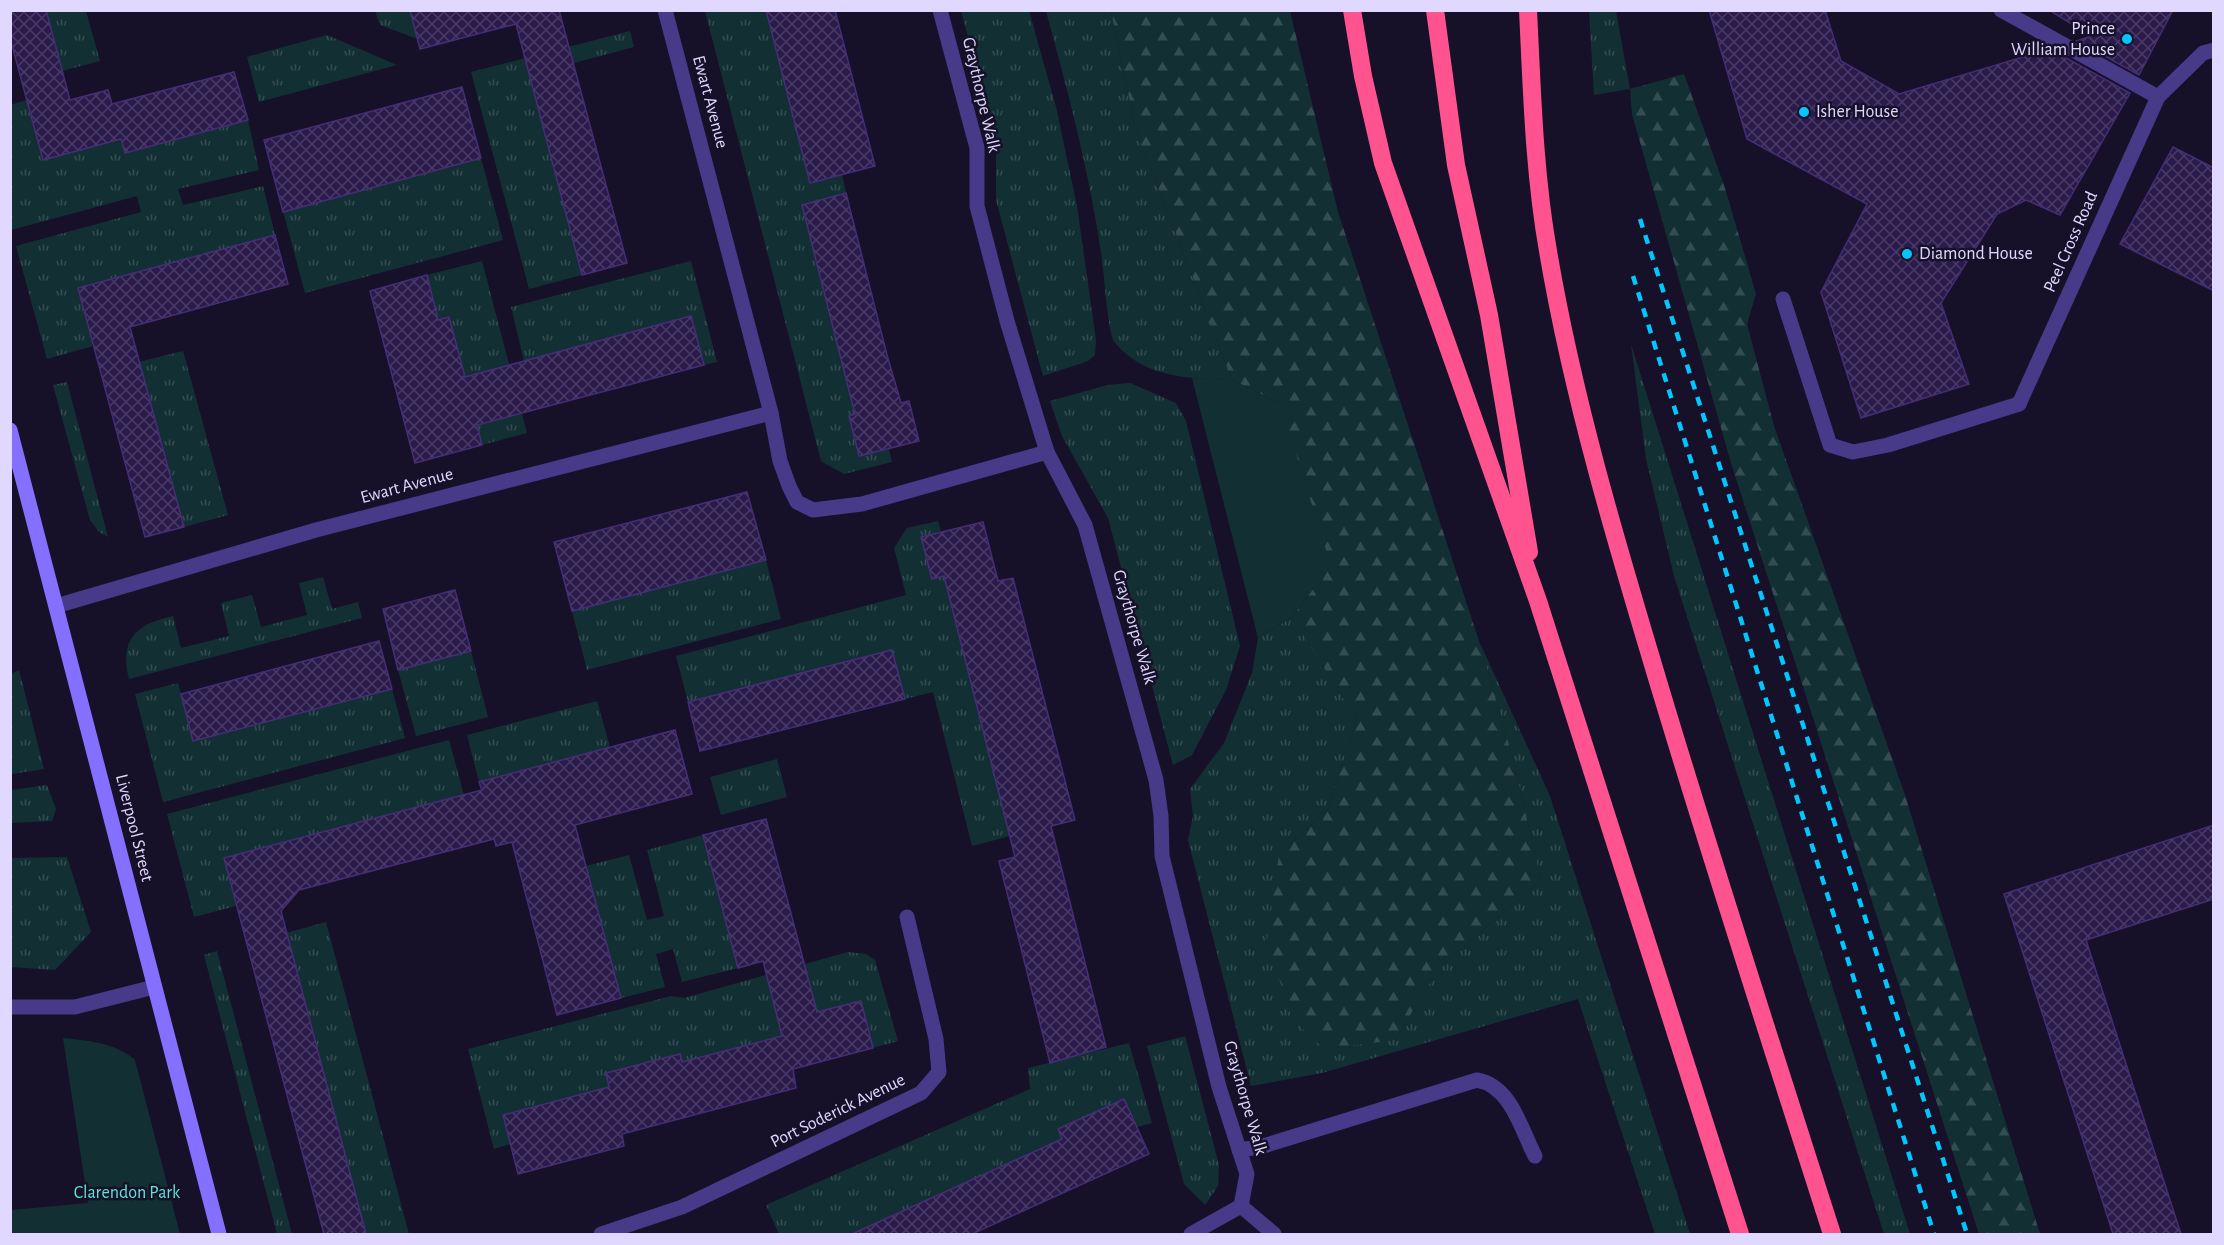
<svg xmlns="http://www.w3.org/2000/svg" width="2224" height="1245" font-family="'Alegreya Sans',sans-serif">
	<defs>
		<pattern id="grass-tufts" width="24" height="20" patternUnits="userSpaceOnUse" patternTransform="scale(1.5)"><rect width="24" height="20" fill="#123033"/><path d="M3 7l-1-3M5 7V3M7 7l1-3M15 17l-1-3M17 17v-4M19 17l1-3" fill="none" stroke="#344d52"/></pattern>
		<pattern id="forest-firs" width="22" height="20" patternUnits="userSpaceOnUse" patternTransform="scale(1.5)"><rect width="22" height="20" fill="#123033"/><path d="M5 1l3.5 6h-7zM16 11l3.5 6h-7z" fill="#344d52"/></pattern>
		<pattern id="building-cross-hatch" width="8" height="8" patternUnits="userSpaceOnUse" patternTransform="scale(1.5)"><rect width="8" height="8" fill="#2b1b4b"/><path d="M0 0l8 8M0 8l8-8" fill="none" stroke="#493b66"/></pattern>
	</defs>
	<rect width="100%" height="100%" fill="#171029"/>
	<g fill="url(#grass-tufts)">
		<polygon points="46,11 86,11 100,61 62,71"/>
		<polygon points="375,11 410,11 418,39 380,25"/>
		<polygon points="705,11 766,11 810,182 842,174 846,193 802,205 853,406 879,408 849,416 859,456 889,449 892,462 844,474 821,461"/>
		<polygon points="961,11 1029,11 1056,107 1077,206 1096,340 1095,355 1088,361 1043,376 996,200 996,140"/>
		<path d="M1046 11H1111L1135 127 1232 380C1189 378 1146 379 1115 343 1108 336 1104 273 1102 259 1090 174 1068 92 1046 11Z"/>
		<polygon points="1589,11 1616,11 1630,89 1594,95"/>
		<polygon points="630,31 634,47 529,75 582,275 529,289 471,72"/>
		<polygon points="327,35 397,65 259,102 247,57"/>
		<polygon points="27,100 43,159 121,139 125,153 248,120 259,170 178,189 183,205 263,186 275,235 78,288 93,346 47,359 16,246 141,212 137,196 11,230 10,105"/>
		<polygon points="481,158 503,240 305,293 283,211"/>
		<polygon points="482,261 527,433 482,445 449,317 410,327 408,320 436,312 427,275"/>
		<polygon points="691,261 717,362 704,365 691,317 524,361 511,307"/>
		<polygon points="1631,344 1910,1234 1884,1234 1674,576 1646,459"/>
		<polygon points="183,351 228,515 184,527 139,362"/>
		<polygon points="67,382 108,537 99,532 90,520 53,385"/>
		<polygon points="1130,383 1176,403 1186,421 1240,646 1226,690 1192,755 1173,765 1108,518 1062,436 1050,401 1108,385"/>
		<polygon points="938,521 941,531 921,538 932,578 963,571 948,594 1010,836 972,846 933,692 905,699 892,650 688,702 676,656 906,595 894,548 907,528"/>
		<polygon points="766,560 781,619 587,670 572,611"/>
		<path d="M323 577 332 609 358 602 362 618 129 679C119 640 136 624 173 616L181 648 229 636 221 603 252 595 261 627 307 615 299 583Z"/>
		<polygon points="1292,617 1357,720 1327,811 1279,854 1395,1040 1439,968 1541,880 1512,755 1479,641 1550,796 1690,1234 1655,1234 1578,999 1322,1073 1251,1086 1188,840 1193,816 1190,789 1224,743 1252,673 1258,638"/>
		<polygon points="471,651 488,717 416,736 398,670"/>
		<polygon points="19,670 44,769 12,774 11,674"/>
		<polygon points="178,683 194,741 392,689 405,738 163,802 135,694"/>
		<polygon points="597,701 610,747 479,782 467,735"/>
		<polygon points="449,740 464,795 224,858 236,906 194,917 167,814"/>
		<polygon points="777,759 787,797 721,815 710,777"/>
		<polygon points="47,785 56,809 52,821 11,823 11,790"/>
		<polygon points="703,835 738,968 682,982 673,949 656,954 665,987 621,998 586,866 629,855 647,920 664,916 647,850"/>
		<polygon points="67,857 91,932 55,970 11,967 11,858"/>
		<polygon points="326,922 409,1234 366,1234 286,933"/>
		<polygon points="217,951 292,1234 277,1234 204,955"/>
		<polygon points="848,952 866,954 875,960 898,1041 873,1048 860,1001 779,1022 782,1036 700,1057 706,1079 688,1084 680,1054 606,1073 609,1087 503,1115 510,1144 494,1149 468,1049 671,996 684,998"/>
		<polygon points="1185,1036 1219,1165 1218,1186 1205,1205 1184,1184 1147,1046"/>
		<polygon points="1129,1043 1152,1123 1137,1127 1124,1100 1072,1160 1055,1142 852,1234 779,1234 766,1205 1030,1089 1028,1068"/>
	</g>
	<g fill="url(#forest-firs)">
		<polygon points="1111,11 1290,11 1338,212 1479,641 1512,755 1541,880 1439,968 1395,1040 1324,1049 1292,1019 1267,940 1279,854 1327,811 1357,720 1292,617 1316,585 1280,403 1232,380 1135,127"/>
		<polygon points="1684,74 1725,188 1756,294 1747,324 1774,426 1904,792 2040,1234 1979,1234 1731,463 1632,114 1630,89"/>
	</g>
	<g fill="#123033">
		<polygon points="1192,378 1232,380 1280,403 1327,553 1316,585 1292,617 1258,638"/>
		<path d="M63 1038C89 1041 114 1042 135 1060L180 1234H11V1210L88 1203Z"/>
	</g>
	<g fill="url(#building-cross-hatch)" stroke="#452d77" stroke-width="1.5">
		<polygon points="10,10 46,10 70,100 108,90 112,104 234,72 248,120 125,153 121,139 43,160 10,38"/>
		<polygon points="410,10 559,10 627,263 582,275 516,24 420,49"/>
		<polygon points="766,10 835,10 875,166 810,183"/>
		<polygon points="1709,10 1825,10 1841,61 1899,94 2050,49 2130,93 2060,215 2026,200 1997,214 1941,303 1969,384 1861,418 1821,292 1867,204 1747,139"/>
		<polygon points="2049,10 2173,10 2139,75 2077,41 2091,36"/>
		<polygon points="462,87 481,158 283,212 264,140"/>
		<polygon points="2173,147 2214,168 2214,291 2120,244"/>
		<polygon points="846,193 887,355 901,403 909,401 919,441 859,456 849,416 855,414 802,205"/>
		<polygon points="275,235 288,284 130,327 184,527 145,537 78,288"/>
		<polygon points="427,275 438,320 449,317 465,377 691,316 704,365 477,425 482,445 415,463 370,291"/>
		<polygon points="747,492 766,560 572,611 554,542"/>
		<polygon points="983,522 998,581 1013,578 1075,820 1051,826 1106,1047 1050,1063 999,861 1015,857 944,576 932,579 921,537"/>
		<polygon points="455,590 471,651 398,670 383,609"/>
		<polygon points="379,641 392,689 193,741 181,694"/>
		<polygon points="892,650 905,699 700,751 688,702"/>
		<polygon points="675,730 692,794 575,825 621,998 557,1015 512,842 496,846 494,839 299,890 281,911 366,1234 324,1234 224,858 482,790 479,782"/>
		<polygon points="766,819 817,1012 861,1001 873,1048 793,1069 796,1088 622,1134 624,1146 518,1174 503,1115 609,1087 606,1073 680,1054 682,1062 782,1036 763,961 738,968 703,835"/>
		<polygon points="2214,825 2214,899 2086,940 2181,1234 2113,1234 2004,894"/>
		<polygon points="1124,1099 1149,1154 972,1234 852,1234 1062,1139 1058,1129"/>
	</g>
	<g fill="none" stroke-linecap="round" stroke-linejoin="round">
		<g stroke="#473a89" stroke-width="15">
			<polyline points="1783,299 1830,445 1853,452 1888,445 2019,404"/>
			<path d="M1239 1150 1260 1147 1477 1080C1511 1086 1521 1129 1535 1156"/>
		</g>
		<g stroke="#473a89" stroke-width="15">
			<polyline points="940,10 977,148 977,206 1007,321 1047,452 1085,525 1156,780 1161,816 1162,856 1219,1087 1247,1174 1241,1206 1191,1234"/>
			<polyline points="2001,10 2158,97 2203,53 2214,50"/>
			<polyline points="2019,404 2158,97"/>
			<polyline points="771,413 780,461 789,486 797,502 813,510 862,504 1047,452"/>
			<polyline points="56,606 316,530 771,413 665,10"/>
			<polyline points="10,1007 75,1007 154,987"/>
			<polyline points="1241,1206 1274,1234"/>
			<polyline points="601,1234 682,1207 921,1093 939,1072 936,1039 907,917"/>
		</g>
		<polyline stroke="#856fff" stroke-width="15" points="10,430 219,1234"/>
		<g stroke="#ff538f" stroke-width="18">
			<polyline points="1352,10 1363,76 1383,163 1538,601 1740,1234"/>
			<polyline points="1435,10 1456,165 1489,315 1529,552"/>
			<path d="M1528 10C1532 91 1534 172 1548 251 1573 399 1617 545 1660 688 1715 871 1774 1053 1832 1234"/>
		</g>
		<g stroke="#04c6ff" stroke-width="4.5" stroke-dasharray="9 8" stroke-linecap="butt">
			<polyline points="1640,219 1967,1234"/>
			<polyline points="1633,276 1934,1234"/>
		</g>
	</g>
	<g fill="#04c6ff" stroke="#171029" stroke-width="2">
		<circle cx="2127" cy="39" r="6"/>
		<circle cx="1804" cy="112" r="6"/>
		<circle cx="1907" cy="254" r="6"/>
	</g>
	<g text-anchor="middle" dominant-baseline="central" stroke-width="5" stroke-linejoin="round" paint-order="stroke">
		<g font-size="18" fill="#e1d8ff" stroke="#171029" text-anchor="start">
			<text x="2115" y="29" text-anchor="end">Prince<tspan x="2115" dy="21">William House</tspan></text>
			<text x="1816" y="112">Isher House</text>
			<text x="1919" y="254">Diamond House</text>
		</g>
		<g font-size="18" fill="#e1d8ff" stroke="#171029">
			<text transform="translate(981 95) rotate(77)">Graythorpe Walk</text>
			<text transform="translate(710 102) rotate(75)">Ewart Avenue</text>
			<text transform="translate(2071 242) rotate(-66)">Peel Cross Road</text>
			<text transform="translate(407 486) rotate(-15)">Ewart Avenue</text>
			<text transform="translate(1134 627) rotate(74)">Graythorpe Walk</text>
			<text transform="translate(134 828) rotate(76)">Liverpool Street</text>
			<text transform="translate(1245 1098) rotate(74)">Graythorpe Walk</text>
			<text transform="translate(838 1111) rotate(-26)">Port Soderick Avenue</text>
		</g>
		<g font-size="18" fill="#60e3d3" stroke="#171029">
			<text x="127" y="1193">Clarendon Park</text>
		</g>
	</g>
	<rect width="2224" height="1245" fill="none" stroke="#e1d8ff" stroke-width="24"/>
</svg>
